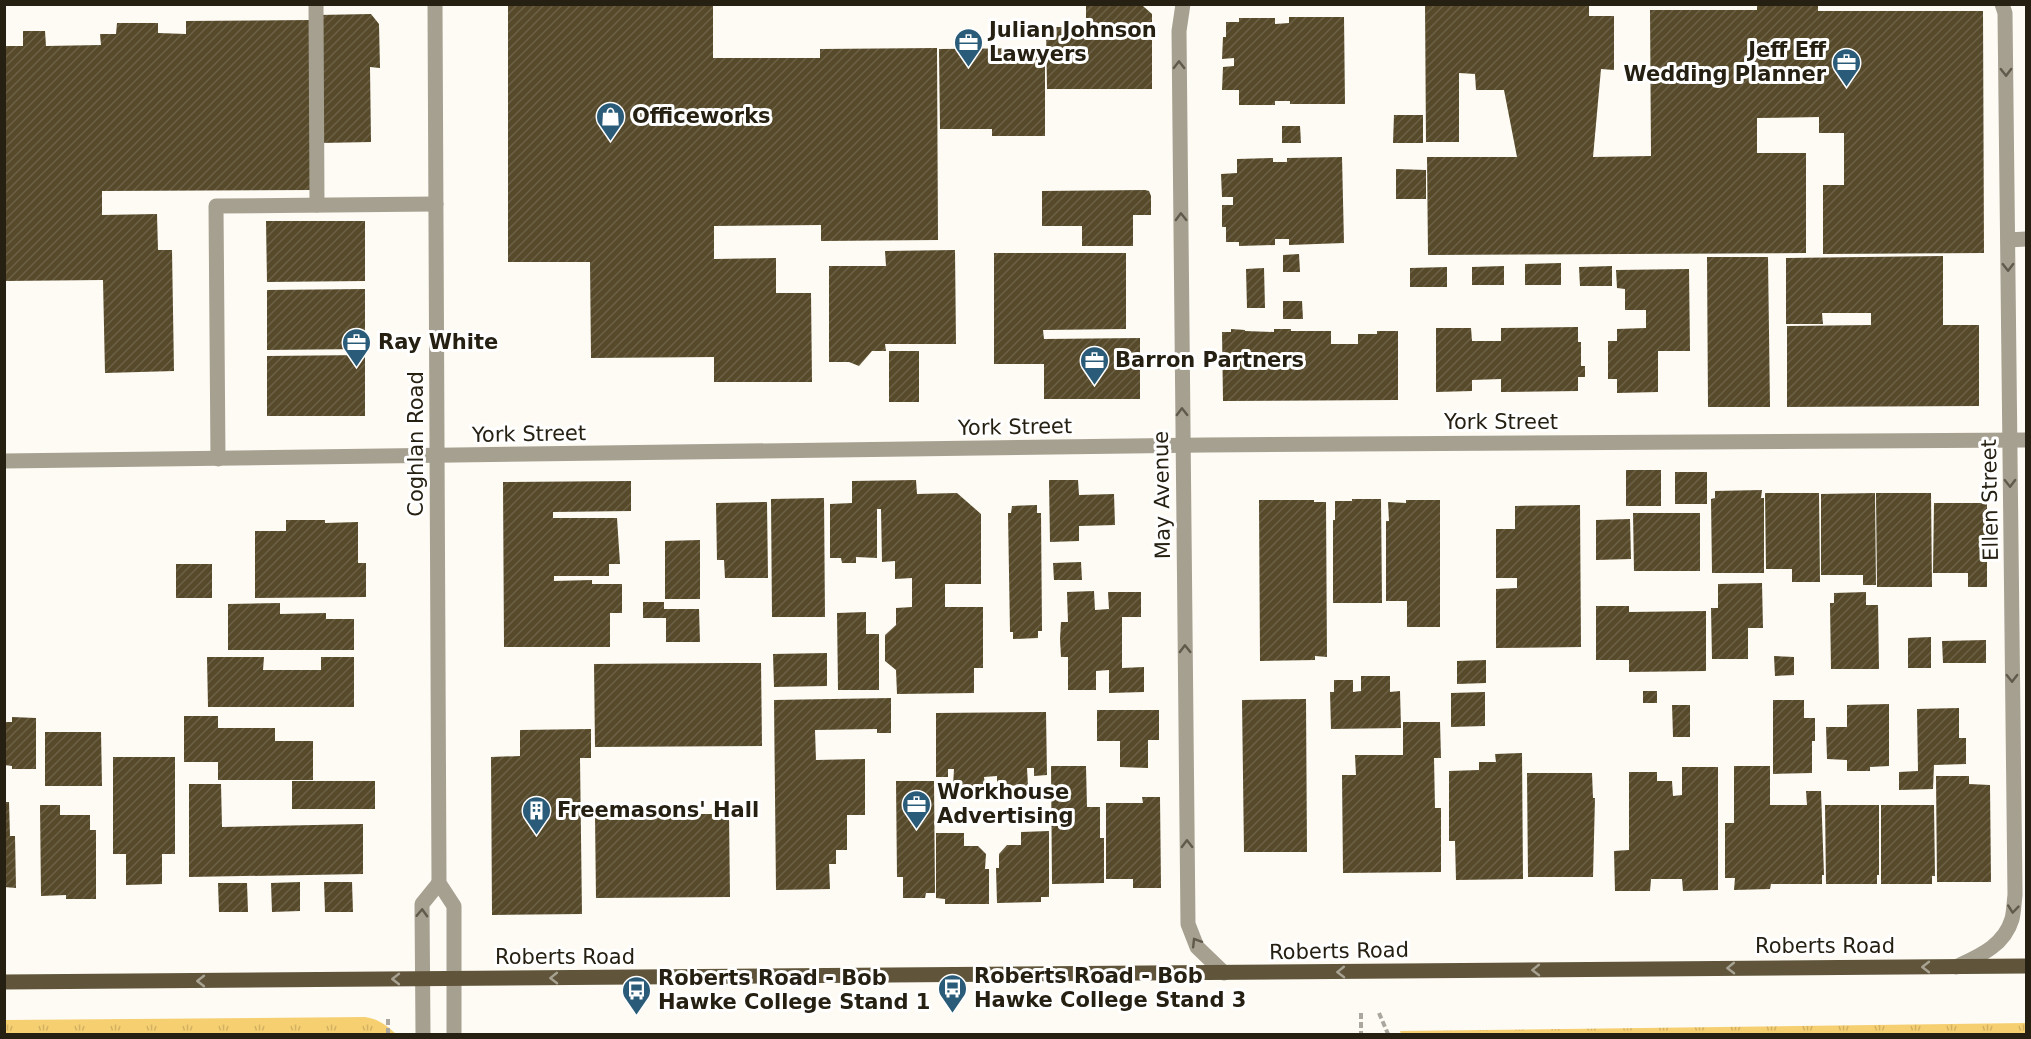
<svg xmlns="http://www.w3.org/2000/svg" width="2031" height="1039" font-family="'DejaVu Sans',sans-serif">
	<defs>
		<pattern id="grass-tufts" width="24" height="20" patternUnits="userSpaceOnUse" patternTransform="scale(1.5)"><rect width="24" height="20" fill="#f6cf71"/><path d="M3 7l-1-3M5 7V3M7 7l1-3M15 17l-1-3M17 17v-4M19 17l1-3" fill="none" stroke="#d3b161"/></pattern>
		<pattern id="building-hatch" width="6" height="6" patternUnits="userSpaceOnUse" patternTransform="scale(1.5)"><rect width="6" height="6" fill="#574a2b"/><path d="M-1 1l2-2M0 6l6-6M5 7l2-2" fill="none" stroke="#6c6147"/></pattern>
	</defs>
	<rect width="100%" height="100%" fill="#fefbf4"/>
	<g fill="url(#grass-tufts)">
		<path d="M365 1017C379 1019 386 1025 396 1034H4L5 1020Z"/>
		<polygon points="2026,1023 2026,1034 1401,1034 1400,1031"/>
	</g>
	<g fill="url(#building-hatch)">
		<polygon points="713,4 713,58 820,58 820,49 937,48 938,240 821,241 821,225 714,226 714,259 776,258 776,293 811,293 812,382 714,382 714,357 591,358 590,262 508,262 508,5"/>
		<polygon points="1425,4 1589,4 1589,16 1614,16 1614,70 1601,69 1593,157 1651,156 1650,10 1757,10 1757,4 1818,4 1818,11 1983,11 1984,253 1823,254 1823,185 1844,185 1844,133 1819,133 1819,117 1757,118 1757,153 1806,153 1806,253 1428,255 1427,157 1517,157 1504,90 1476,90 1475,74 1459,73 1459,142 1426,142"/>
		<polygon points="1086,6 1143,6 1152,14 1152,89 1047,89 1046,27 1086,27"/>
		<polygon points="371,14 379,24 380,68 370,67 371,142 321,143 318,15"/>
		<polygon points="1289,17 1344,17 1345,104 1290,104 1290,101 1275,101 1275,105 1239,105 1239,90 1222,90 1223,67 1234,66 1234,58 1222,59 1223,37 1226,37 1226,22 1239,22 1239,18 1275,18 1275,24 1289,23"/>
		<polygon points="312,20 313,190 102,191 102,215 157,214 158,250 172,250 174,371 105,373 103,280 4,281 4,46 23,46 23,31 45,31 46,46 101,45 100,34 116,34 117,23 158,23 158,33 186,34 186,21"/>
		<polygon points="1045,48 1045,136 992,136 992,129 940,129 939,49"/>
		<polygon points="1394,115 1423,115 1423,143 1393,143"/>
		<polygon points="1282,126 1300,126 1301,143 1282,143"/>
		<polygon points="1342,157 1344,243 1289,245 1289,239 1275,239 1275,245 1239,246 1239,242 1226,242 1226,227 1222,227 1222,205 1233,205 1233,197 1222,197 1221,174 1237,173 1237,159 1273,158 1273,162 1287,162 1287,158"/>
		<polygon points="1396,169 1426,170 1426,199 1396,199"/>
		<polygon points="1145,190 1149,191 1151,196 1151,215 1133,215 1133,246 1082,246 1082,226 1042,226 1042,191"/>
		<polygon points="266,221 365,221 365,281 267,282"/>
		<polygon points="955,250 956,344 885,344 886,351 872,351 859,366 849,362 829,362 829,266 886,266 885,251"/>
		<polygon points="994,253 1126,253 1126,329 1043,330 1044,339 1140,338 1140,399 1044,399 1044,364 994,364"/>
		<polygon points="1299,254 1300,272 1283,272 1283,255"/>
		<polygon points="1943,256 1943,325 1979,325 1979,406 1787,407 1787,326 1871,325 1871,313 1822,313 1823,324 1786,324 1786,258"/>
		<polygon points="1707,257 1768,257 1770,407 1708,407"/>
		<polygon points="1561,263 1561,285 1525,285 1525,264"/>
		<polygon points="1504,266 1504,285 1472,285 1472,267"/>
		<polygon points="1612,266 1612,286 1580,286 1579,267"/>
		<polygon points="1447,267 1447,287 1410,287 1410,268"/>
		<polygon points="1264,268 1265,308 1247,308 1246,269"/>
		<polygon points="1689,269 1690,351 1658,351 1658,392 1617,393 1617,379 1608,379 1608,341 1617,341 1617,329 1646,328 1646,310 1625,310 1625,289 1617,288 1616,270"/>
		<polygon points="365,289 365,349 267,350 267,290"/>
		<polygon points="1283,301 1302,301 1303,319 1283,319"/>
		<polygon points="1578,327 1578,342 1581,342 1581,366 1585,366 1585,377 1578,377 1578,391 1501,392 1501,379 1472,380 1472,391 1436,392 1436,328 1471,328 1472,341 1501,341 1501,328"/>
		<polygon points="1231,329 1245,330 1245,331 1274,332 1274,329 1291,329 1291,331 1331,331 1331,344 1358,344 1358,334 1377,334 1377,331 1398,331 1398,400 1223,401 1222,332 1231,332"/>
		<rect x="889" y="351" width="30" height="51"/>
		<polygon points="365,355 365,416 267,416 267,356"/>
		<rect x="1626" y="470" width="35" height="36"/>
		<rect x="1675" y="472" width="32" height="32"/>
		<polygon points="916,480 917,494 957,493 981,514 981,584 945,584 945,607 983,607 983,668 974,668 974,693 897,694 896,670 885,661 885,635 896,625 896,608 912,607 912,578 895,579 895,561 882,562 881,509 877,509 877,558 856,557 856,563 842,563 841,558 830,558 830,504 852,503 852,481"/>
		<polygon points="1049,480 1078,480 1079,495 1114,494 1115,525 1079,526 1079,541 1050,542"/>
		<polygon points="631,481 631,511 553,512 553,518 617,518 620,564 609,564 609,576 554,576 554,581 592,580 592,584 622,584 622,613 610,613 610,647 504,647 503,482"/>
		<polygon points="1762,490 1761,498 1764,498 1764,573 1712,573 1711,499 1715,498 1715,491"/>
		<polygon points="1765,493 1819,493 1820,582 1792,582 1792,569 1766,569"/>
		<polygon points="1875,493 1876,585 1863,585 1863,575 1821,575 1821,494"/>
		<polygon points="1876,493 1931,493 1932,587 1877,587"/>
		<polygon points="824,498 825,617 772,617 771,499"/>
		<polygon points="1352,499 1381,499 1382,603 1333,603 1333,520 1335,520 1335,501 1352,501"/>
		<polygon points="1259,500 1314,500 1314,502 1326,502 1327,657 1315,656 1315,660 1260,661"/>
		<polygon points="1406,500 1440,500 1440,627 1407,627 1407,601 1386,601 1386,521 1389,521 1388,502 1406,503"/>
		<polygon points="767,502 768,578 725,578 724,560 717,560 716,503"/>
		<polygon points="1934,503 1987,503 1987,587 1968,587 1968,573 1933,573"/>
		<polygon points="1037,505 1037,513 1041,513 1042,631 1038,631 1038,638 1013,639 1013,632 1010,632 1008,513 1011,513 1012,506"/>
		<polygon points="1580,505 1581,647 1496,648 1496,589 1517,588 1517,578 1496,578 1496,529 1515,529 1515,506"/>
		<polygon points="1633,513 1700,513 1700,571 1634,571"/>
		<polygon points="1630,519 1631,559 1596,560 1596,520"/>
		<polygon points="286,520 325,520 325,523 358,522 358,563 366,563 366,597 255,598 255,531 286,531"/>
		<polygon points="700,540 700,599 665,599 665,541"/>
		<polygon points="1081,562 1082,580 1054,580 1053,563"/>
		<rect x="176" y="564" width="36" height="34"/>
		<polygon points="1762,583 1763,628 1748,628 1748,659 1712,659 1711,608 1718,608 1718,584"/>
		<polygon points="1094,591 1095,610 1109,609 1108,592 1141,592 1141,617 1122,617 1122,668 1144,667 1144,692 1109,693 1109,670 1096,671 1096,690 1068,690 1068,657 1061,657 1060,639 1061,622 1068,622 1067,592"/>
		<polygon points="1866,592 1866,605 1878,605 1879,669 1831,669 1830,603 1834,603 1834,593"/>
		<polygon points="643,602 664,602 664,609 699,609 700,642 666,642 666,618 643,618"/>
		<polygon points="280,603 280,614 326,613 326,619 354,619 354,650 228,650 228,604"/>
		<polygon points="1596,606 1629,606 1629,612 1706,611 1706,671 1629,672 1629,660 1596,660"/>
		<polygon points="866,612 866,634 879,634 879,690 838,690 837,613"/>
		<polygon points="1931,637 1931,668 1908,668 1908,638"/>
		<polygon points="1986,640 1986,663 1943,663 1942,641"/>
		<polygon points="827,653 827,686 774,687 773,654"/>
		<polygon points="1774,656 1794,657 1794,675 1775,676"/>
		<polygon points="207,657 264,657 263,670 321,670 321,657 354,657 354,707 208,707"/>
		<polygon points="1486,660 1486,683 1457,684 1457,661"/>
		<polygon points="728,663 761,663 762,746 595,747 594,664"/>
		<polygon points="1361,676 1390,676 1390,692 1400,691 1401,728 1331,729 1330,692 1334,692 1334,680 1353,680 1353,692 1361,691"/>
		<rect x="1643" y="691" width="14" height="12"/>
		<polygon points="1485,692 1485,726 1451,727 1451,693"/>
		<polygon points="891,698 891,733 877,733 877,729 815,730 816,760 865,759 865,815 847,815 847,850 836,850 836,864 829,864 830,889 776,890 774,700"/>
		<polygon points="1306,699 1307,852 1244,852 1242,700"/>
		<polygon points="1773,700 1804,700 1804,718 1815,718 1815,741 1812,741 1812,773 1773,774"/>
		<polygon points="1889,704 1889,766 1870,767 1870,771 1847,771 1847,760 1827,759 1826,727 1847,727 1847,705"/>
		<polygon points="1672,705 1690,705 1690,737 1673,737"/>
		<polygon points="1959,708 1959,738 1966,738 1966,764 1934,765 1933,789 1899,790 1899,772 1918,771 1917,709"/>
		<polygon points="1097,710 1159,710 1159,740 1148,740 1148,768 1120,767 1120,741 1097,741"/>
		<polygon points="1046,712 1047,775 1034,776 1034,768 1027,768 1028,786 997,785 997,776 984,777 985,786 953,786 954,769 948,769 948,777 936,777 936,713"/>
		<polygon points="184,716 218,716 218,728 275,728 275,741 313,741 313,780 218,780 218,762 184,762"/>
		<polygon points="12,717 36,718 36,769 12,769 12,766 4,765 4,722 12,722"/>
		<polygon points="1403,722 1440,722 1441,758 1434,758 1435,808 1441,808 1441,872 1343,873 1342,775 1356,775 1355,755 1403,755"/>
		<polygon points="591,729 591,758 580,758 582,914 492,915 491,757 520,756 520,730"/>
		<polygon points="45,732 101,732 102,786 45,786"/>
		<polygon points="1522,753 1523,879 1456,880 1455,841 1449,841 1449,771 1479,770 1479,762 1496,762 1495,754"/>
		<polygon points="113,757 175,757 175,854 162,854 162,884 126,885 126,854 113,854"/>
		<polygon points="1051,766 1086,766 1087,807 1100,807 1100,838 1104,838 1104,883 1052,884"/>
		<polygon points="1734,766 1770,766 1770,805 1807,805 1806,791 1821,791 1824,875 1822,875 1822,884 1771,884 1770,889 1734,890 1735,878 1725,878 1725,823 1734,823"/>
		<polygon points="1682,767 1718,767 1718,890 1683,891 1682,879 1651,879 1650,891 1615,891 1614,851 1629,850 1629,772 1657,772 1657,781 1672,781 1673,796 1682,795"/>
		<polygon points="1527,773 1592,773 1593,798 1595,798 1593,877 1528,877"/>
		<polygon points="1936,776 1969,776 1969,784 1990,785 1991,882 1937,882"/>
		<rect x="292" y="781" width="83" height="28"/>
		<polygon points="896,781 934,781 935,893 926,893 925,898 903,898 903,877 897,877"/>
		<polygon points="189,784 221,784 222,827 363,824 363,874 189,877"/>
		<polygon points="1142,797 1160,797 1161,888 1133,888 1133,879 1106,879 1106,803 1143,803"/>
		<polygon points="4,802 9,802 10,836 15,836 16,888 4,887"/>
		<polygon points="40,805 60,805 60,815 90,815 90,830 96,830 96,899 66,899 66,895 41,896"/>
		<polygon points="1825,805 1879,805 1879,875 1877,875 1877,884 1826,884"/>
		<polygon points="1881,805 1934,805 1935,876 1932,876 1932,884 1881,884"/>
		<polygon points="662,814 729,814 730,897 596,898 595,815"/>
		<polygon points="1049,831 1049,897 1041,897 1041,902 997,903 996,868 999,868 999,854 1007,845 1021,845 1021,832"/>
		<polygon points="936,833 964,833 964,846 978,846 986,854 985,869 989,869 989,904 945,904 945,899 936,898"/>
		<polygon points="300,882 300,911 272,912 271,883"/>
		<polygon points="324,882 352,882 353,912 325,912"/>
		<polygon points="218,883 247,883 248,912 219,912"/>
	</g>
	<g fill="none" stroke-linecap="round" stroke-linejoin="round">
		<g stroke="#aba79e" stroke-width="4" stroke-dasharray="6 3" stroke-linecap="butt">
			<polyline points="1361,1013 1361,1034"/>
			<polyline points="1379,1013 1388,1034"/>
			<polyline points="388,1019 388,1034"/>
		</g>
		<g stroke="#a6a091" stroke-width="15">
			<polyline points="316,4 317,205"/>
			<polyline points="2008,240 2026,239"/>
			<polyline points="218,459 216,206 436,204"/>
		</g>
		<g stroke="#a6a091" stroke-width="15">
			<polyline points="1183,4 1179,31 1188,924 1197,947 1224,973"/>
			<polyline points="4,461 1205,445 2026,440"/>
			<path d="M1956 967C1979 956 2004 946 2012 919 2014 911 2014 902 2015 895L2005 13 2002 4"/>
		</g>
		<g stroke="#a6a091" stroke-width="15">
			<polyline points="435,4 439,883 454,906 454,1034"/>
			<polyline points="423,1034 422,904 439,883"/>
		</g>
		<polyline stroke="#60553b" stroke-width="15" points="4,982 2026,966"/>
	</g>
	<defs><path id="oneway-chevron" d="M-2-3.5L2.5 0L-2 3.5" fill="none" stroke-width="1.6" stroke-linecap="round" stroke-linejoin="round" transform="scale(1.5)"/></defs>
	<g stroke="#605a4c">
		<use href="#oneway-chevron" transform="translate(1179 65) rotate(-90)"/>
		<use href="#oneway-chevron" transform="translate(2006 72) rotate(89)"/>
		<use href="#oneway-chevron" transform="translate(1181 217) rotate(-91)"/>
		<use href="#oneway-chevron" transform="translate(2008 267) rotate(89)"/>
		<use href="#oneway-chevron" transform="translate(1182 412) rotate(-91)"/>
		<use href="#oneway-chevron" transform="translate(2010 483) rotate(89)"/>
		<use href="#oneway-chevron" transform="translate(1185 649) rotate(-91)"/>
		<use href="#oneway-chevron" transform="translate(2012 678) rotate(89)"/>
		<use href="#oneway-chevron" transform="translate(1187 844) rotate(-91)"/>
		<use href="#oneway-chevron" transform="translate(2013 909) rotate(96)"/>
		<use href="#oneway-chevron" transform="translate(422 913) rotate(-88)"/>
		<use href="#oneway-chevron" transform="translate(1196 942) rotate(-122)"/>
	</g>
	<g stroke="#a8a293">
		<use href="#oneway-chevron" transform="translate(1926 967) rotate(-180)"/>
		<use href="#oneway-chevron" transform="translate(1731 968) rotate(179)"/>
		<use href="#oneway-chevron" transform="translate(1536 970) rotate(179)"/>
		<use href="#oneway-chevron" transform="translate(1341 972) rotate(179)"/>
		<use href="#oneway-chevron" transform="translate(554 978) rotate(179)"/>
		<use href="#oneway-chevron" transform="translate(396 979) rotate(180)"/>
		<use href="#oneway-chevron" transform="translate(201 981) rotate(180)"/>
	</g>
	<defs>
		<symbol id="office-pin" viewBox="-11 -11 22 30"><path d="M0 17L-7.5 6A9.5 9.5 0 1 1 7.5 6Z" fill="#2a5c79" stroke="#fff"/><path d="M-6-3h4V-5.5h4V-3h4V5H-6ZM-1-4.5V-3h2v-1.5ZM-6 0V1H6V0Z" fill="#fff"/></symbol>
		<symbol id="shop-pin" viewBox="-11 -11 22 30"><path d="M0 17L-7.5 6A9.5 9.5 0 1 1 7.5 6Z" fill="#2a5c79" stroke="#fff"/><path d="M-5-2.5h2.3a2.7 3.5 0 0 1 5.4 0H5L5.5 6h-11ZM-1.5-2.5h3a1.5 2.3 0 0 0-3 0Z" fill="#fff"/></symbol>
		<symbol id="building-pin" viewBox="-11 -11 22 30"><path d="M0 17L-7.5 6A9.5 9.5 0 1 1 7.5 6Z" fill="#2a5c79" stroke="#fff"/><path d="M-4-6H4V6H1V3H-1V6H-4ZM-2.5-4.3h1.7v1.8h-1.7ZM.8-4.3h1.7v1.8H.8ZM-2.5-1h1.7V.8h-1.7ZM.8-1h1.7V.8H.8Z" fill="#fff"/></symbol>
		<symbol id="bus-pin" viewBox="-11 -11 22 30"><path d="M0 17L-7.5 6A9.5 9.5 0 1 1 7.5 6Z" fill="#2a5c79" stroke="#fff"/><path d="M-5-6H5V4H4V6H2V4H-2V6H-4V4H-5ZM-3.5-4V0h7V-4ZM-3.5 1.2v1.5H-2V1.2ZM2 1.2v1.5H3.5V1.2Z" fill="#fff"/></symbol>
	</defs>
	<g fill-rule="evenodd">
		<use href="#office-pin" x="952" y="26" width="33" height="45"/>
		<use href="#office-pin" x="1830" y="46" width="33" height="45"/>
		<use href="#shop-pin" x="594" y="100" width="33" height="45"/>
		<use href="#office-pin" x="340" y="326" width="33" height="45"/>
		<use href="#office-pin" x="1078" y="344" width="33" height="45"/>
		<use href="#office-pin" x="900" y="788" width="33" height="45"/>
		<use href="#building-pin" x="520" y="794" width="33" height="45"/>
		<use href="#bus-pin" x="936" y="972" width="33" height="45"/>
		<use href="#bus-pin" x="620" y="974" width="33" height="45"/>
	</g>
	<g text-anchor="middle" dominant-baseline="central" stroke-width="6" stroke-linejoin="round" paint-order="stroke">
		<g font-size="21" font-weight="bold" fill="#262013" stroke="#fff" text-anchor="start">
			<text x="989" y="30">Julian Johnson<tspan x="989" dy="24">Lawyers</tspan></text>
			<text x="1826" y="50" text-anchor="end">Jeff Eff<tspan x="1826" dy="24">Wedding Planner</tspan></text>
			<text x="632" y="116">Officeworks</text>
			<text x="378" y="342">Ray White</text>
			<text x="1115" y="360">Barron Partners</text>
			<text x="937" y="792">Workhouse<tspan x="937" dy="24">Advertising</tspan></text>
			<text x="557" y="810">Freemasons' Hall</text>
			<text x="974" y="976">Roberts Road - Bob<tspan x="974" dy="24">Hawke College Stand 3</tspan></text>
			<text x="658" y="978">Roberts Road - Bob<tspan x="658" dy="24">Hawke College Stand 1</tspan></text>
		</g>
		<g font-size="21" fill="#262013" stroke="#fff">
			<text x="1501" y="422">York Street</text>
			<text transform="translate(1015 427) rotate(-1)">York Street</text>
			<text transform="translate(529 434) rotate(-1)">York Street</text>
			<text transform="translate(416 444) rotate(-90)">Coghlan Road</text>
			<text transform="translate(1162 495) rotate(-91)">May Avenue</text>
			<text transform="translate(1990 500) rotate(-91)">Ellen Street</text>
			<text x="1825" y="946">Roberts Road</text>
			<text transform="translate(1339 951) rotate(-1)">Roberts Road</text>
			<text x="565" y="957">Roberts Road</text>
		</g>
	</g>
	<rect width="2031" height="1039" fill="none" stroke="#262013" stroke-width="12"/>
</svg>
